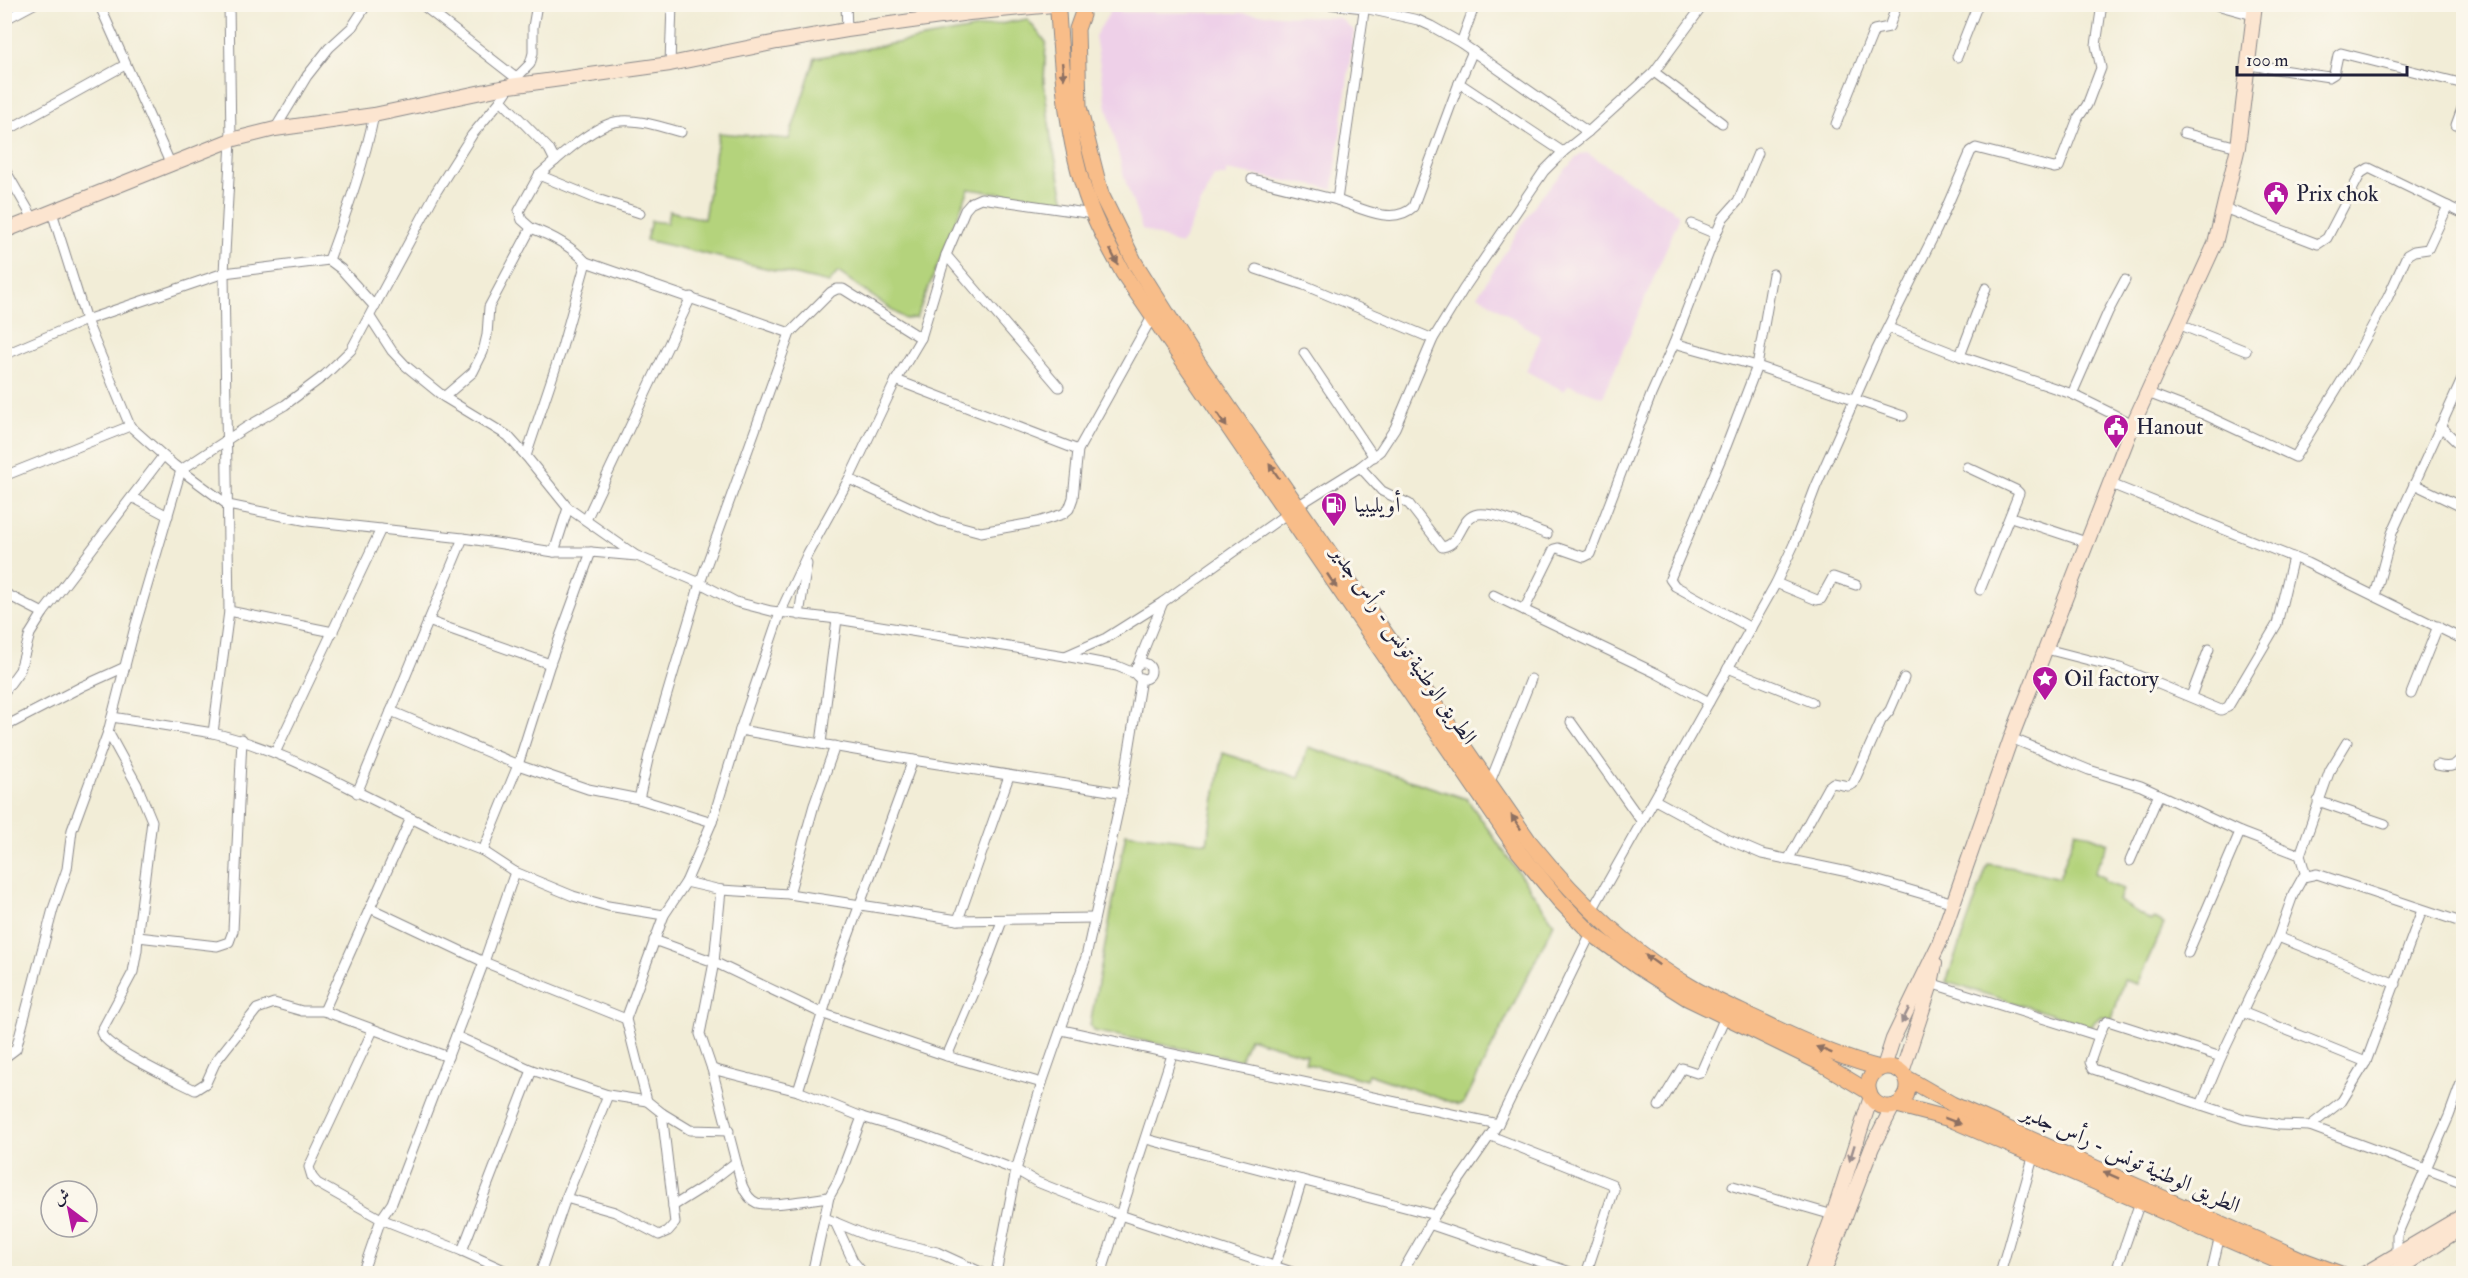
<svg xmlns="http://www.w3.org/2000/svg" width="2468" height="1278" font-family="'IM FELL Double Pica',Amiri,serif">
	<rect width="100%" height="100%" fill="#fbf7ec"/>
	<filter id="ink" filterUnits="userSpaceOnUse"><feTurbulence type="fractalNoise" baseFrequency=".0167" numOctaves="2"/><feDisplacementMap in="SourceGraphic" scale="12" xChannelSelector="R" yChannelSelector="G"/><feConvolveMatrix kernelMatrix="1 2 1 2 8 2 1 2 1" color-interpolation-filters="sRGB"/></filter>
	<filter id="wash" filterUnits="userSpaceOnUse"><feTurbulence type="fractalNoise" baseFrequency=".008" numOctaves="4" result="noise"/><feDisplacementMap in="SourceGraphic" scale="24" xChannelSelector="R" yChannelSelector="G"/><feGaussianBlur stdDeviation="1.35" result="paint"/><feColorMatrix in="noise" values="0 0 0 0 0 0 0 0 0 0 0 0 0 0 0 0 0 1.4 0 .05"/><feComposite in="paint" operator="in"/></filter>
	<g filter="url(#wash)">
		<rect width="100%" height="100%" fill="#f2edd7"/>
		<g fill="#eed0e8">
			<polygon points="1110,12 1239,13 1340,18 1354,31 1333,189 1226,170 1226,176 1214,176 1181,245 1142,229 1124,177 1107,108 1095,36"/>
			<polygon points="1587,153 1678,213 1678,221 1603,397 1569,385 1564,391 1526,371 1541,337 1478,295 1539,198 1580,154"/>
		</g>
		<g fill="#b4d37b" stroke="#6b7a5b" stroke-width="1.5">
			<polygon points="1027,19 1046,42 1044,82 1051,139 1065,202 969,189 916,318 905,319 838,272 829,283 646,240 651,221 667,223 669,211 704,219 719,133 789,139 815,58"/>
			<polygon points="1308,747 1467,799 1554,923 1464,1103 1459,1105 1368,1074 1366,1080 1305,1063 1307,1055 1249,1038 1240,1060 1094,1031 1090,1025 1126,833 1207,843 1223,753 1299,778"/>
			<polygon points="2076,830 2108,843 2094,873 2104,878 2104,882 2123,889 2119,901 2151,921 2153,918 2164,924 2137,984 2124,980 2112,1019 2101,1016 2090,1026 1946,982 1988,864 2027,870 2059,878"/>
		</g>
	</g>
	<g filter="url(#ink)">
		<g fill="none" stroke-linecap="round" stroke-linejoin="round">
			<defs>
				<g id="street">
					<polyline points="99,4 171,165"/>
					<path d="M229 4 231 140 224 273 229 611 213 733C283 749 346 788 411 818L370 908"/>
					<polyline points="421,4 516,78"/>
					<polyline points="846,4 847,30"/>
					<polyline points="2213,4 2253,15"/>
					<polyline points="4,20 34,4"/>
					<polyline points="1461,43 1475,4"/>
					<polyline points="1473,51 1459,83 1563,152"/>
					<polyline points="1957,57 1978,4"/>
					<polyline points="670,64 672,4"/>
					<polyline points="2249,65 2329,77 2334,74 2338,55 2341,53 2464,84"/>
					<polyline points="1654,72 1722,123"/>
					<polyline points="501,100 549,149 555,161"/>
					<polyline points="1836,124 1874,30 1889,27 1897,4"/>
					<polyline points="2456,125 2464,103"/>
					<polyline points="275,129 307,76 329,48 352,27 367,4"/>
					<polyline points="4,132 125,65"/>
					<polyline points="1588,132 1654,72 1704,4"/>
					<polyline points="2184,133 2238,147"/>
					<polyline points="4,168 34,220"/>
					<polyline points="1252,179 1337,200 1365,4"/>
					<path d="M1337 200C1360 208 1393 226 1413 207L1459 83"/>
					<polyline points="2224,208 2318,244 2327,238 2361,173 2369,168 2464,214"/>
					<polyline points="52,212 86,320 130,426 174,465 228,505 308,521 463,538 554,552 591,552 637,556 700,583 736,602 771,611 837,619 1065,656 1106,638 1163,602 1299,505 1360,467 1380,451 1395,428 1433,339 1463,290 1544,171 1563,152 1588,132 1461,43 1431,26 1418,20 1364,8 1327,4"/>
					<path d="M640 213 597 199 539 175C557 159 597 122 621 121 640 119 663 128 681 132"/>
					<polyline points="1093,214 981,198 972,202 965,210 946,255 921,338 896,380 849,479 808,553 780,613 740,730 913,760 1122,793"/>
					<polyline points="1692,224 1716,234"/>
					<path d="M531 228C550 235 572 247 586 262"/>
					<polyline points="946,255 1059,387"/>
					<path d="M329 260C346 213 364 165 374 115"/>
					<polyline points="1256,269 1304,285 1433,339"/>
					<polyline points="370,317 392,351 406,366 444,397 508,436 526,456"/>
					<polyline points="2178,324 2246,351"/>
					<polyline points="1889,328 1960,356 2072,394 2133,424"/>
					<polyline points="1674,343 1716,234 1723,218 1738,201 1758,153"/>
					<polyline points="1304,353 1374,457"/>
					<polyline points="4,355 86,320 224,273 329,260 341,269 375,307"/>
					<polyline points="1960,356 1986,288"/>
					<polyline points="896,380 1078,450"/>
					<polyline points="2148,393 2203,414 2295,457 2352,364 2388,297 2407,255 2414,251 2428,249 2448,206"/>
					<polyline points="2072,394 2108,312 2125,280"/>
					<polyline points="444,397 473,372 483,352 487,335 489,307 531,228 522,220 519,211 539,175"/>
					<polyline points="2440,426 2464,449"/>
					<path d="M1360 467 1382 491 1409 504 1442 547C1463 544 1459 517 1478 514 1496 512 1529 528 1547 534"/>
					<polyline points="1967,467 2016,490 2019,493 1980,590"/>
					<polyline points="4,476 130,426"/>
					<polyline points="849,479 940,521 981,532 1038,522 1063,514 1069,509 1073,498 1078,450 1152,317"/>
					<polyline points="2111,484 2307,563 2464,640"/>
					<polyline points="2414,484 2464,508"/>
					<polyline points="132,497 168,516"/>
					<polyline points="2011,517 2086,542"/>
					<polyline points="586,520 691,297"/>
					<polyline points="554,552 568,508"/>
					<polyline points="635,555 568,508 526,456 561,351 586,262 790,333"/>
					<polyline points="1776,583 1817,600 1821,599 1833,577 1856,585"/>
					<polyline points="4,593 43,613"/>
					<polyline points="1493,595 1524,610 1554,549 1558,548 1584,557 1590,554 1651,395 1674,343 1757,366 1903,416"/>
					<polyline points="2375,596 2392,533 2464,375"/>
					<polyline points="1524,610 1656,673 1709,702"/>
					<polyline points="229,611 333,632"/>
					<polyline points="799,615 807,564"/>
					<polyline points="428,621 550,664"/>
					<polyline points="1751,628 1675,586 1670,579 1727,444 1757,366 1773,274"/>
					<polyline points="2046,649 2120,668 2221,710 2228,707 2277,624 2293,557"/>
					<polyline points="1065,656 1117,666 1136,674"/>
					<circle cx="1143" cy="671" r="8"/>
					<polyline points="1138,664 1163,602"/>
					<polyline points="1728,668 1812,702"/>
					<polyline points="4,692 20,670 30,634 43,613 163,456"/>
					<polyline points="2411,694 2438,626"/>
					<polyline points="2191,696 2209,649"/>
					<polyline points="391,711 518,765 550,664 591,552"/>
					<polyline points="112,717 213,733"/>
					<polyline points="1571,722 1642,822"/>
					<polyline points="4,727 83,686 125,667"/>
					<path d="M108 732 137 785 152 821 139 923 137 950 133 972 101 1032C104 1048 178 1081 195 1090L206 1083 216 1061 257 1009 274 1003 302 1011H324"/>
					<polyline points="2011,738 2089,770 2141,786 2240,832 2300,855 2306,876"/>
					<polyline points="821,743 837,619"/>
					<polyline points="275,753 381,529"/>
					<path d="M2437 765C2451 769 2457 766 2464 753"/>
					<polyline points="1490,782 1531,679"/>
					<polyline points="357,793 463,538"/>
					<polyline points="639,799 649,755 700,583 790,333 831,292 837,289 843,289 921,338"/>
					<polyline points="1655,800 1727,839 1762,854 1848,872 1954,903"/>
					<polyline points="2318,801 2385,824"/>
					<polyline points="411,818 455,840 483,851 515,872"/>
					<polyline points="483,851 518,765 588,789 639,799 712,822"/>
					<polyline points="2300,855 2330,770 2347,742"/>
					<polyline points="1788,860 1828,787 1833,783 1848,786 1853,784 1881,721 1890,710 1904,678"/>
					<polyline points="2130,861 2159,794"/>
					<polyline points="686,882 721,890 789,894 958,920 1094,918"/>
					<polyline points="721,890 714,962 821,1013 947,1056 1042,1083"/>
					<polyline points="789,894 814,805 835,746"/>
					<polyline points="2422,910 2366,1062 2342,1101 2310,1126 2464,1183"/>
					<polyline points="1591,912 1776,583 1794,544 1816,486 1876,351 1937,229 1971,151 1976,148 2054,168 2059,167 2078,118 2087,105 2101,68 2096,45 2102,4"/>
					<polyline points="958,920 1009,776"/>
					<polyline points="138,937 217,946 229,942 233,931 242,739"/>
					<polyline points="2278,937 2396,984"/>
					<polyline points="654,940 714,962 700,1034 712,1069"/>
					<polyline points="2188,953 2240,832"/>
					<polyline points="1927,982 2099,1036 2090,1062 2093,1069 2244,1119 2279,1125 2310,1126"/>
					<polyline points="2242,1012 2366,1062"/>
					<polyline points="1062,1030 1498,1124"/>
					<polyline points="456,1036 532,1070"/>
					<polyline points="2099,1036 2104,1024 2108,1021 2221,1057 2201,1105"/>
					<polyline points="947,1056 983,972 1002,921"/>
					<polyline points="448,1057 324,1011 370,908 484,962 626,1019"/>
					<polyline points="2221,1057 2278,937 2293,895 2303,877 2317,874 2464,923"/>
					<polyline points="4,1058 16,1049 53,909 67,869 72,830 108,732 135,627 181,470 245,428 285,405 325,375 351,350 436,192 472,135 501,100 516,78 530,64 533,53 533,27 537,4"/>
					<polyline points="798,1091 839,961 913,760"/>
					<polyline points="608,1095 566,1198 615,1212 659,1235 668,1231 675,1223 662,1113 647,1101 626,1019 664,915 686,882 712,822 740,730"/>
					<polyline points="647,1101 608,1095 532,1070 462,1251 381,1219 392,1203 484,962 515,872 573,896 608,906 664,915"/>
					<polyline points="1659,1106 1682,1068 1697,1073 1701,1072 1725,1017"/>
					<polyline points="662,1113 690,1130 729,1131"/>
					<polyline points="1491,1136 1612,1184 1614,1190 1586,1274"/>
					<polyline points="1146,1139 1435,1215"/>
					<polyline points="1733,1186 1833,1215"/>
					<path d="M829 1197C812 1199 771 1207 757 1203 749 1200 745 1192 742 1185L712 1069 798 1091 862 1117 925 1136 1016 1170 1037 1182 1120 1215 1298 1274"/>
					<polyline points="673,1206 705,1186 736,1162"/>
					<polyline points="825,1218 868,1236 937,1252 985,1274"/>
					<polyline points="835,1222 853,1261 864,1274"/>
					<polyline points="1429,1224 1576,1274"/>
					<polyline points="462,1251 513,1274"/>
					<polyline points="2397,1256 2397,1235 2449,1116 2464,1075"/>
					<polyline points="1275,1266 1302,1180"/>
					<polyline points="362,1274 381,1219 317,1183 312,1177 309,1167 373,1030"/>
					<polyline points="540,1274 566,1198"/>
					<polyline points="812,1274 829,1197 838,1181 862,1117"/>
					<polyline points="999,1274 997,1268 1016,1170 1042,1083 1086,957 1122,793 1141,678"/>
					<polyline points="1101,1274 1172,1055"/>
					<polyline points="1401,1274 1435,1215 1498,1124 1591,933"/>
					<polyline points="2000,1274 2034,1154"/>
					<polyline points="2115,1274 2140,1202"/>
					<polyline points="2211,1274 2220,1235"/>
				</g>
				<g id="secondary">
					<polyline points="4,231 231,140 275,129 374,115 510,86 670,64 777,42 847,30 969,13 1053,5"/>
					<polyline points="1884,1067 1893,1039 1939,944 2011,738 2133,424 2215,244 2238,147 2255,4"/>
					<polyline points="1902,1072 1931,984 1935,964"/>
					<polyline points="1811,1274 1833,1215 1871,1097"/>
					<polyline points="1823,1274 1872,1147 1893,1106"/>
					<polyline points="2364,1274 2464,1215"/>
					<polyline points="2391,1274 2464,1226"/>
				</g>
				<g id="primary">
					<path d="M1058 12C1062 76 1068 156 1094 216 1102 235 1113 254 1123 273L1519 852 1559 900 1591 933 1638 967 1687 998 1821 1063 1869 1092"/>
					<path d="M1082 15 1077 29 1079 107 1101 194 1135 263 1197 361 1529 841C1575 898 1630 953 1695 989 1718 1002 1742 1012 1765 1023 1802 1041 1840 1058 1880 1068"/>
					<circle cx="1888" cy="1087" r="20"/>
					<polyline points="1907,1078 1952,1104 2303,1260 2341,1274"/>
					<polyline points="1897,1105 1950,1119 2307,1274"/>
				</g>
			</defs>
			<use href="#street" stroke="#8a8889" stroke-width="11"/>
			<use href="#secondary" stroke="#8a8889" stroke-width="16"/>
			<use href="#primary" stroke="#8a8889" stroke-width="17"/>
			<use href="#street" stroke="#fff" stroke-width="9"/>
			<use href="#secondary" stroke="#fce5d0" stroke-width="14"/>
			<use href="#primary" stroke="#f8bd89" stroke-width="15"/>
		</g>
		<defs><path id="oneway-solid" d="M-6-.8H1V-3.2L6.5 0L1 3.2V.8H-6Z" transform="scale(1.5)"/></defs>
		<g fill="#8d7062">
			<use href="#oneway-solid" transform="translate(1063 71) rotate(84)"/>
			<use href="#oneway-solid" transform="translate(1114 257) rotate(63)"/>
			<use href="#oneway-solid" transform="translate(1222 420) rotate(56)"/>
			<use href="#oneway-solid" transform="translate(1274 471) rotate(-125)"/>
			<use href="#oneway-solid" transform="translate(1332 581) rotate(56)"/>
			<use href="#oneway-solid" transform="translate(1516 822) rotate(-124)"/>
			<use href="#oneway-solid" transform="translate(1652 960) rotate(-144)"/>
			<use href="#oneway-solid" transform="translate(1824 1050) rotate(-158)"/>
			<use href="#oneway-solid" transform="translate(1953 1121) rotate(20)"/>
			<use href="#oneway-solid" transform="translate(2111 1175) rotate(-156)"/>
		</g>
		<g fill="#9a8d8d">
			<use href="#oneway-solid" transform="translate(1905 1016) rotate(116)"/>
			<use href="#oneway-solid" transform="translate(1852 1153) rotate(107)"/>
		</g>
	</g>
	<defs>
		<symbol id="civic-pin" viewBox="-11 -11 22 30"><path d="M0 17L-7.5 6A9.5 9.5 0 1 1 7.5 6Z" fill="#b5179e" stroke="#fbf7ec"/><path d="M-.6-6.5H3V-4.5H.6V-3L4-1V1h2V6H-6V1h2V-1L-.6-3ZM-1.2 2.5V6h2.4V2.5Z" fill="#fff"/></symbol>
		<symbol id="fuel-pin" viewBox="-11 -11 22 30"><path d="M0 17L-7.5 6A9.5 9.5 0 1 1 7.5 6Z" fill="#b5179e" stroke="#fbf7ec"/><path d="M-5.5-6h7V0h2V4h1.3V-2.5L3-4.5l.8-.8L6-3V5H2.5V1h-1V6h-7ZM-4.2-4.7v3.2H.2V-4.7Z" fill="#fff"/></symbol>
		<symbol id="sight-pin" viewBox="-11 -11 22 30"><path d="M0 17L-7.5 6A9.5 9.5 0 1 1 7.5 6Z" fill="#b5179e" stroke="#fbf7ec"/><path d="M0-6L1.8-2.2L6-1.7L2.9 1.2L3.7 5.4L0 3.3L-3.7 5.4L-2.9 1.2L-6-1.7L-1.8-2.2Z" fill="#fff"/></symbol>
	</defs>
	<g fill-rule="evenodd">
		<use href="#civic-pin" x="2261" y="179" width="30" height="40"/>
		<use href="#civic-pin" x="2101" y="412" width="30" height="40"/>
		<use href="#fuel-pin" x="1319" y="490" width="30" height="40"/>
		<use href="#sight-pin" x="2030" y="664" width="30" height="40"/>
	</g>
	<g text-anchor="middle" dominant-baseline="central" stroke-width="6" stroke-linejoin="round" paint-order="stroke">
		<g font-size="22" fill="#22223b" stroke="#fbf7ec" text-anchor="start">
			<text x="2296" y="194">Prix chok</text>
			<text x="2136" y="427">Hanout</text>
			<text x="1354" y="505">أويليبيا</text>
			<text x="2064" y="679">Oil factory</text>
		</g>
		<g font-size="22" fill="#22223b" stroke="#fbf7ec">
			<text transform="translate(1404 645) rotate(55)">الطريق الوطنية تونس - رأس جدير</text>
			<text transform="translate(2131 1159) rotate(24)">الطريق الوطنية تونس - رأس جدير</text>
		</g>
	</g>
	<rect width="2468" height="1278" fill="none" stroke="#fbf7ec" stroke-width="24"/>
	<g transform="translate(69 1209) rotate(328)"><circle r="28" fill="#fbf7ec" stroke="#a4a2a5" stroke-width="1.5"/>
	<path d="M0-4.5L10 22L0 15L-10 22Z" fill="#b5179e"/>
	<text y="-9" font-size="16" font-weight="bold" text-anchor="middle" fill="#22223b">ش</text>
	</g>
	<path d="M2237 66v9h170v-9" fill="none" stroke="#22223b" stroke-width="3"/>
	<text x="2246" y="66" font-size="18" fill="#22223b" stroke="#fbf7ec" stroke-width="4.5" paint-order="stroke">100 m</text>
</svg>
